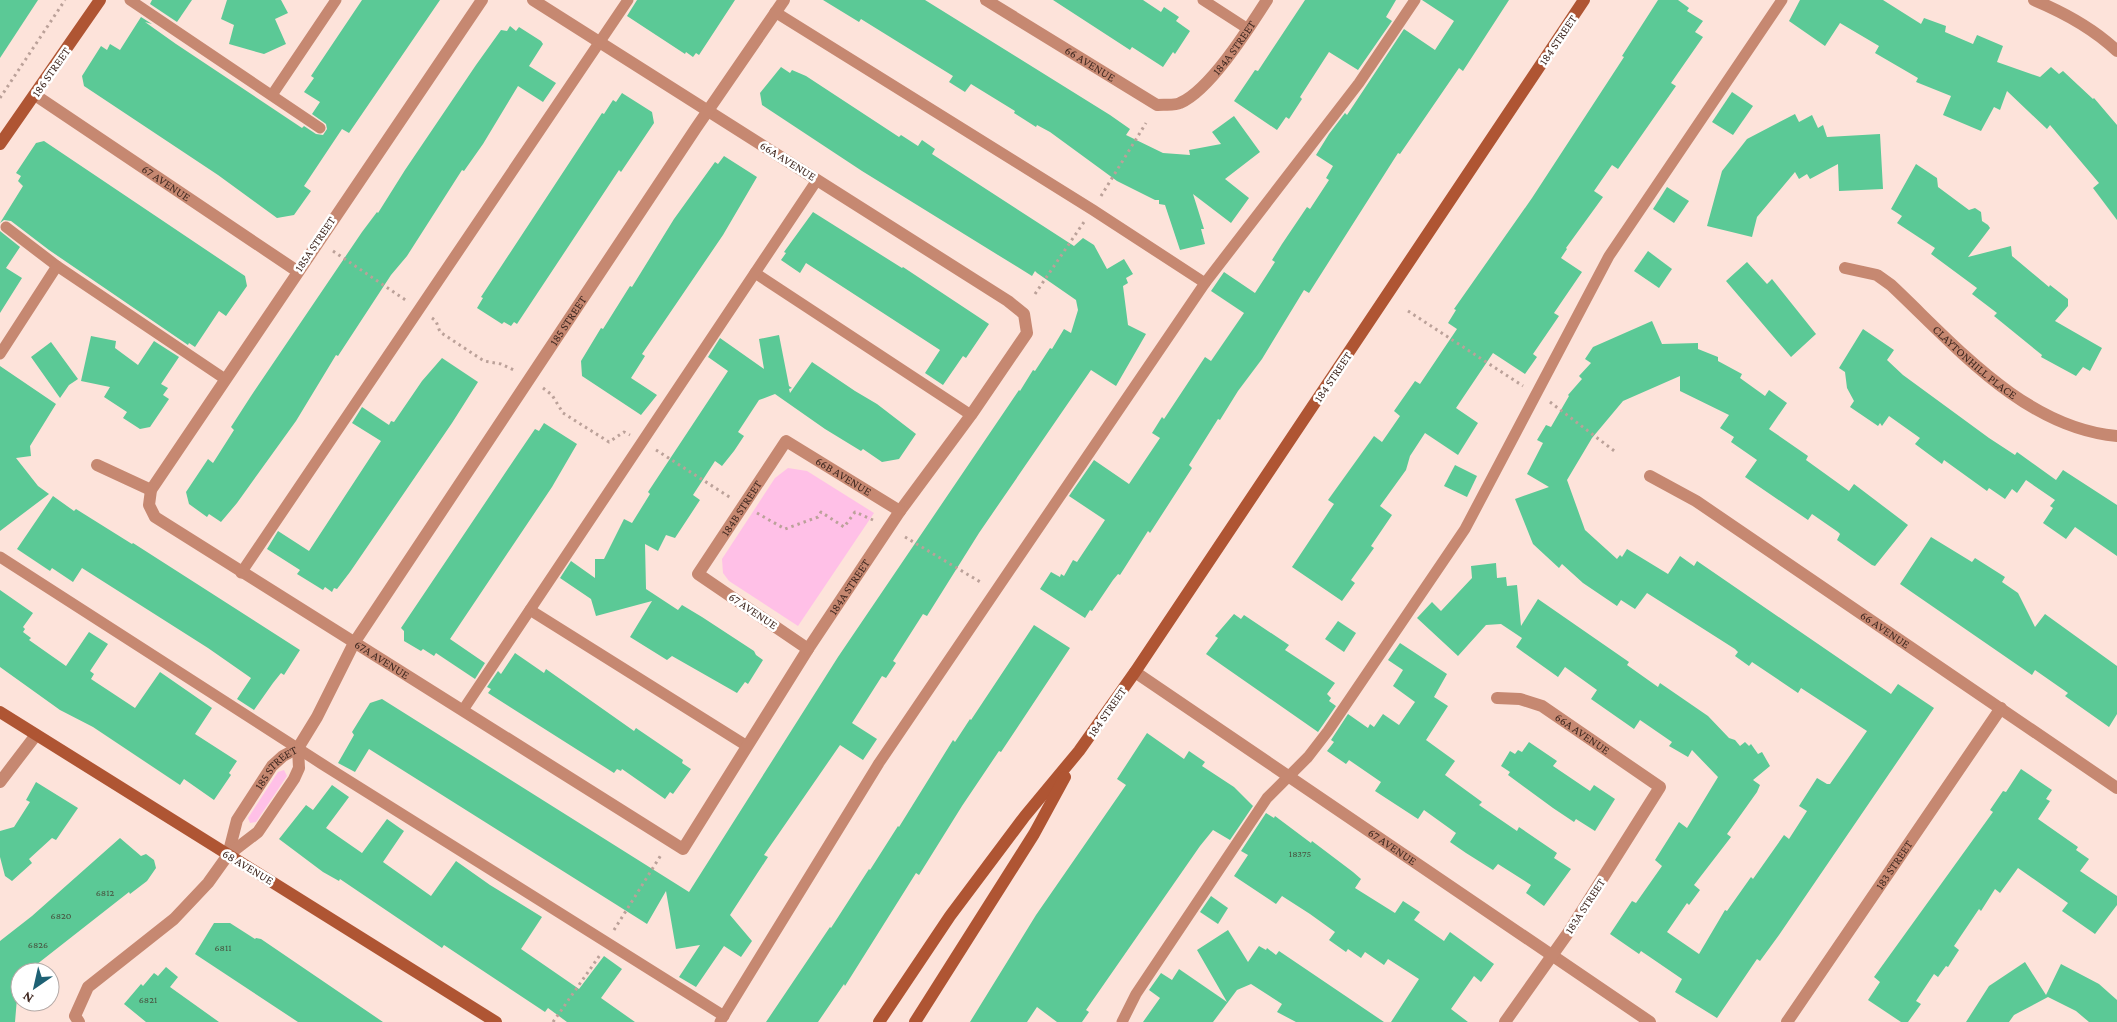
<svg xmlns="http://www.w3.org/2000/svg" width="2117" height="1022" font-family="'Crimson Pro',serif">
	<rect width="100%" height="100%" fill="#fde3da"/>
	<g fill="#ffc0e7">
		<polygon points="788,468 807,471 874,513 798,626 729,581 723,573 722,559 775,478"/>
		<polygon points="284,770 287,776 256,822 250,823 248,818 278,772"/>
	</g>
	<g fill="#5bc996">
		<polygon points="0,0 38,0 0,58"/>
		<polygon points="152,0 192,0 177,22 150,4"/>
		<polygon points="227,0 281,0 288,13 275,19 286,44 264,54 229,44 234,25 221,19"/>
		<polygon points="362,0 440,0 349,133 342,129 304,186 311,191 294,215 277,218 218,175 84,86 82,76 101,46 107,50 110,44 120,50 141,17 152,24 145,22 176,44 302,128 304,126 316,134 323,135 327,129 326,124 312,114 320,102 304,92 314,78 311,76"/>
		<polygon points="637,0 735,0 699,55 696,53 693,57 686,52 685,54 627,16"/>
		<polygon points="823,0 925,0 1110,115 1130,129 1126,135 1163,153 1190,155 1189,150 1221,144 1212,132 1234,116 1260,152 1225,179 1249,198 1231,223 1193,194 1204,229 1201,229 1205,244 1180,250 1165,205 1159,204 1159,200 1155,200 1117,181 1050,132 1037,125 1036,127 1014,113 1015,111 971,84 965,92 949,82 953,76 861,19 859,22"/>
		<polygon points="1053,0 1143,0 1161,12 1164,7 1179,17 1176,21 1190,31 1175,54 1173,52 1163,67 1132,47 1130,50"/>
		<polygon points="1305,0 1396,0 1386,17 1392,21 1358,70 1329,52 1300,97 1302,99 1289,119 1286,117 1277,130 1234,101 1255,70 1258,71"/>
		<polygon points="1422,0 1509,0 1463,71 1459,68 1400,154 1398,153 1309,293 1304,290 1262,359 1238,391 1220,420 1218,419 1189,465 1192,468 1150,533 1148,531 1120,575 1118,574 1113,580 1092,611 1090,610 1085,618 1040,589 1051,572 1060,577 1061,574 1064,576 1073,560 1077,562 1105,520 1069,496 1094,460 1129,484 1160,438 1152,433 1162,417 1164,419 1205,357 1211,361 1244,313 1211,291 1224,272 1255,293 1275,262 1272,260 1282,244 1307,207 1310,209 1329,180 1326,178 1333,166 1316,155 1329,134 1345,113 1347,115 1404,29 1435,50 1454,21"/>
		<polygon points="1658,0 1678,0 1689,8 1687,11 1703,21 1695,32 1703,37 1671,83 1676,86 1618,169 1612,165 1594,191 1603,197 1566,248 1567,249 1561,258 1582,272 1554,313 1559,316 1533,354 1537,357 1525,374 1493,353 1456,408 1478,423 1458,455 1425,433 1410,456 1406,470 1380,506 1392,515 1371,546 1374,548 1351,580 1355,583 1342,601 1292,567 1334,504 1328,500 1374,436 1382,442 1400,416 1394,411 1415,381 1420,384 1457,329 1448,323 1456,310 1454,309 1532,198 1624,57 1622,56"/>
		<polygon points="1800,0 1883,0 1921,24 1924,18 1946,26 1945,32 1973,44 1977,35 2003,46 1997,62 2040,77 2051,67 2059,74 2063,71 2093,99 2094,98 2117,125 2117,220 2093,188 2099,183 2050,125 2047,129 2007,91 2000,110 1994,107 1981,131 1943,115 1951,96 1916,82 1918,78 1875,53 1879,46 1840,23 1825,46 1789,21"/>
		<polygon points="510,26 516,31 519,27 541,41 543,44 529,66 556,83 543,102 518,86 483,144 464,171 462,170 407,256 391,275 338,356 336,355 296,421 237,503 221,522 209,514 207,517 189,504 186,492 208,459 213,463 234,430 231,427 251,396 362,232 377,212 378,213 405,170 476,65 501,30 507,31"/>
		<polygon points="781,67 790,73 792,70 806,76 899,137 901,135 918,146 922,140 935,149 932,154 1074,246 1083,238 1094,245 1107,269 1124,259 1133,274 1126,278 1128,283 1123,286 1128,325 1146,334 1116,386 1091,370 1062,412 979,533 927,616 923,614 893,661 896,663 886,678 882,676 852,723 877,739 863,760 840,745 764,855 768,857 730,915 752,941 741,957 724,946 696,987 679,977 700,945 676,949 666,891 647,924 369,749 355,772 338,763 354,735 352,732 370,703 382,699 689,892 838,657 1019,390 1020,391 1033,370 1035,371 1050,348 1052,349 1064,329 1071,333 1078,310 1076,300 1037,273 1035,271 1032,276 862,171 762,105 760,93"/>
		<polygon points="1732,92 1753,106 1733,135 1712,122"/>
		<polygon points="622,93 652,112 654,123 621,172 619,170 517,324 514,322 511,326 504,322 502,324 477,308 483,298 481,297 602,113 604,114 613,100 616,102"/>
		<polygon points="1795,114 1799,122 1812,115 1818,128 1823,125 1827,137 1880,134 1883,189 1839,191 1838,164 1810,179 1807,174 1799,179 1795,172 1757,217 1752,237 1707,226 1722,171 1747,139"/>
		<polygon points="44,141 245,276 247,286 226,316 219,311 195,347 189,343 188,345 49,250 11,221 4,220 0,223 23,186 18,181 21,176 16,173 36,143"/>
		<polygon points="724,156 757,177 723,235 642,354 645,356 631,378 657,395 641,415 582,376 581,361 601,328 603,329 630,286 632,287 674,219 715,162 718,164"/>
		<polygon points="1916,164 1937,178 1938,187 1969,210 1975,208 1981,212 1982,221 1988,225 1990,228 1968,257 2011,246 2012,256 2049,287 2050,285 2068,299 2068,306 2055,321 2102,348 2090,371 2083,367 2076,376 2041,357 2042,355 1994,316 1997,313 1972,294 1977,288 1931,254 1935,248 1897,223 1902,216 1891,209"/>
		<polygon points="1667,187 1689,201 1674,223 1653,209"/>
		<polygon points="813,212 902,268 903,267 989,324 966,358 963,356 943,385 925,373 940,350 806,263 800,273 781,260 786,253 784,252"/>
		<polygon points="0,231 20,247 6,268 22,278 0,313"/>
		<polygon points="1648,251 1672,269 1659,288 1634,271"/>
		<polygon points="1747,262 1767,284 1772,279 1816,334 1791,357 1726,281"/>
		<polygon points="1652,321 1662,344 1698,343 1698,349 1718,357 1718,361 1742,374 1740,378 1765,396 1769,390 1787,403 1769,429 1808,456 1806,460 1849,491 1854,484 1908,525 1875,566 1872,565 1837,540 1840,534 1838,532 1812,514 1808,520 1745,477 1757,460 1731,442 1734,437 1720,428 1729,415 1680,391 1680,376 1623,401 1592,438 1567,480 1585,530 1617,559 1620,555 1622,557 1627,549 1668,574 1680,556 1694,566 1697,561 1891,694 1898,684 1934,708 1779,935 1760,961 1757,959 1717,1018 1675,992 1682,979 1641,951 1639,954 1610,934 1632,901 1636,903 1662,866 1655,860 1679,822 1687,828 1718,777 1692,750 1688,757 1669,746 1672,742 1640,720 1634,729 1591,699 1597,690 1565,667 1558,677 1516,647 1522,638 1501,624 1486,625 1458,656 1417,618 1432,602 1441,611 1472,578 1471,566 1496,563 1497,578 1506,577 1507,586 1517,585 1521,626 1538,599 1629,662 1627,665 1658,687 1660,683 1708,716 1729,738 1735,740 1740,746 1745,742 1749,746 1751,744 1758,754 1762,752 1770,766 1753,780 1760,785 1757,792 1727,834 1731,837 1694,885 1700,890 1689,905 1687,903 1667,932 1699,954 1725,910 1727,911 1751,877 1753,879 1784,835 1789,839 1807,811 1799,806 1817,778 1827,784 1830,784 1867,731 1801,688 1798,693 1752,662 1749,666 1735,656 1738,652 1735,649 1647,593 1635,609 1621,600 1617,606 1583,583 1562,564 1559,568 1533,544 1515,499 1549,487 1527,474 1543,443 1537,440 1546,425 1551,427 1569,396 1568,395 1582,379 1579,376 1591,363 1585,359 1593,347"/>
		<polygon points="1863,329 1894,350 1887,360 1903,375 1989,438 2015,455 2017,452 2056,480 2063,470 2117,505 2117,556 2075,527 2066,539 2043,523 2053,508 2050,506 2055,500 2026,480 2017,493 2012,489 2005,499 1989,488 1987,491 1944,460 1942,464 1915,444 1920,438 1889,416 1882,426 1880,423 1878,426 1850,407 1854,401 1847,388 1845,372 1839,368"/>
		<polygon points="779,335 789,386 792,388 789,389 790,393 812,362 855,391 877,404 916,434 899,459 882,462 863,449 861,451 825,429 775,394 759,400 738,432 744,436 734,451 722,466 715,461 693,495 700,500 675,538 666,535 658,551 645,544 646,589 678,610 682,605 702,617 754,651 756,655 763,660 748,684 745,682 737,693 672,656 667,660 630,637 652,601 596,616 591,599 560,578 571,561 595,578 595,559 604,559 624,519 632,523 650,494 648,492 728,371 708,357 720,338 764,369 759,339"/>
		<polygon points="91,336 116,341 115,348 138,365 154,341 179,357 161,384 168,388 163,395 169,399 150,427 140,429 123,418 127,412 104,397 110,387 81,381"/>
		<polygon points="51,342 78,379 69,385 60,398 31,357"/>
		<polygon points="442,358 478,382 452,423 350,572 337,589 334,588 332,592 325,587 323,590 297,574 300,570 267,549 278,531 309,551 381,441 352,423 362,407 389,425 391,421 394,422 422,381"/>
		<polygon points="0,366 56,404 30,446 31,456 16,458 38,486 49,494 0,531"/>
		<polygon points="544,423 577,444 552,487 450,639 485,663 475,679 436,653 434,656 423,649 421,651 404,641 404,631 401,628 520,451 535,429 539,431"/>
		<polygon points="1455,465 1477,476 1467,497 1444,486"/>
		<polygon points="53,496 74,511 76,509 132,544 133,543 300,650 284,675 281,673 273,683 254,710 237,699 251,678 208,648 82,568 73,582 52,568 50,571 17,549"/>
		<polygon points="1931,537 1972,562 1975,558 2005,577 2002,582 2018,593 2035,627 2045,614 2117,666 2117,714 2109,727 2065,696 2068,693 2035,670 2032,675 1900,584"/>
		<polygon points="0,590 33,613 23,627 25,629 23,632 31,638 29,640 66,666 89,632 108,644 90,671 94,674 91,679 135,708 160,672 212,708 195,734 237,761 229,773 231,775 214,800 184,779 180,785 93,727 60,710 0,667"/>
		<polygon points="1234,614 1241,619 1244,615 1289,645 1285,650 1335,683 1327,694 1331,698 1329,701 1336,706 1318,732 1206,654 1218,638 1215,636"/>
		<polygon points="1338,621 1356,633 1344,652 1325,639"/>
		<polygon points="1034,625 1070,648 1001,752 999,751 962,806 919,875 916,873 845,986 844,984 818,1022 766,1022 830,927 831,928 869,869 870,870 898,826 899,827 953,740 955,742 970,719 971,720"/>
		<polygon points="1400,643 1447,674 1434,697 1448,706 1426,740 1455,761 1445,775 1482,802 1479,805 1517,831 1519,827 1557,853 1554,858 1571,869 1544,906 1526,893 1531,885 1498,864 1493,870 1466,853 1450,842 1456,833 1424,810 1418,819 1375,791 1381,782 1349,760 1346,764 1327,751 1334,742 1331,740 1348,714 1368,728 1370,724 1374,727 1383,714 1399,725 1415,702 1393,686 1403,670 1388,660"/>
		<polygon points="515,653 544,673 546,669 634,731 636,728 683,760 682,763 691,769 673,794 670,792 665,799 622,769 621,771 617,769 614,773 488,693 491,689 487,687 498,671 501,674"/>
		<polygon points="1147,733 1184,759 1189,751 1205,762 1202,766 1234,787 1253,806 1230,840 1213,830 1200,846 1086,1010 1089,1012 1082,1022 1057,1022 1037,1007 1027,1022 970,1022 1036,915 1126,785 1117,779"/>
		<polygon points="1529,742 1557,761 1553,766 1590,791 1594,785 1615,799 1595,831 1576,819 1574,822 1553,808 1508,775 1510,772 1501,766 1510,751 1515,754 1518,750 1522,752"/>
		<polygon points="2021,769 2052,790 2046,799 2050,801 2038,819 2078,847 2076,850 2089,859 2080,871 2117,896 2117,905 2095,934 2062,911 2068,903 2018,868 2000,893 1995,889 1981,911 1979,909 1954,946 1959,950 1948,967 1946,966 1938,977 1934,974 1916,1001 1921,1004 1908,1022 1901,1022 1868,1000 1880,982 1874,977 1993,812 1990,810 2003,791 2006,792"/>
		<polygon points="36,782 78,808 56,840 52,838 29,859 32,863 12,881 5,876 0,857 0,831 14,827 30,802 26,800"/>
		<polygon points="332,785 349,797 326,828 362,853 387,819 404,831 383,862 431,896 456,861 490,885 542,917 521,949 579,989 604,956 622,969 601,998 635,1022 567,1022 548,1008 545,1012 444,945 442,948 340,879 339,881 323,872 279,839 306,805 313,810"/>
		<polygon points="1266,813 1274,818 1275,816 1311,843 1312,841 1353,872 1361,879 1355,888 1395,913 1403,901 1420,912 1414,920 1444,941 1450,932 1494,964 1481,982 1474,976 1451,1009 1468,1022 1391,1022 1419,979 1388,959 1384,965 1365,952 1361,958 1348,949 1346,952 1329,940 1335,932 1310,914 1282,896 1276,904 1234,876 1248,855 1241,851"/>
		<polygon points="120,838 141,856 146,854 154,860 156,868 147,881 130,894 129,892 27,972 20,972 20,998 17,998 15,1022 0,1022 0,941 32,916"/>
		<polygon points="1211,896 1228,908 1218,924 1200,912"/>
		<polygon points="214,923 230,923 255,939 256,938 261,939 383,1022 298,1022 195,954"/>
		<polygon points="1228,930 1248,962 1259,946 1266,950 1267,948 1276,955 1279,951 1384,1022 1296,1022 1277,1012 1282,1004 1251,984 1237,990 1213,1022 1143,1022 1160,998 1149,990 1161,973 1172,980 1179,969 1227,1002 1197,950"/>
		<polygon points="2025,962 2046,995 2061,964 2099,984 2117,1000 2117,1022 2089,1022 2076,1011 2048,997 2014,1015 2009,1022 1966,1022 1989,986"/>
		<polygon points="166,967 178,977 170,987 219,1022 146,1022 124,1004 141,984 143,986 154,973 158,976"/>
	</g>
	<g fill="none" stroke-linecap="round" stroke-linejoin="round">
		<g stroke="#bba199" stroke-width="3" stroke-dasharray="2.5 4" stroke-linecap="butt">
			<polyline points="0,98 65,0"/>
			<polyline points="1101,196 1146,123"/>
			<polyline points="333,251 407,301"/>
			<polyline points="1035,294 1084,222"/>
			<polyline points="1408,311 1523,386"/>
			<polyline points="432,318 436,321 440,332 484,361 501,364 516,371"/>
			<polyline points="543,388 552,395 563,413 609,442 624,432 630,435"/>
			<polyline points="1550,402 1617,453"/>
			<polyline points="656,450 731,498"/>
			<polyline points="757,513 785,529 818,517 821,512 844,527 855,512 873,520"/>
			<polyline points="905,537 982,583"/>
			<polyline points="614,930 661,855"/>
			<polyline points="553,1022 600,955"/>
		</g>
		<g stroke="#c68871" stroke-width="11">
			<polyline points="130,0 320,128"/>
			<polyline points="1203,0 1248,29"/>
			<polyline points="775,12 1093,210 1205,283"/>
			<polyline points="272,95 336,0"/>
			<polyline points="6,227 57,266 225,379"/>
			<polyline points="755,273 971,415"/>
			<polyline points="0,354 57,266"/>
			<polyline points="0,557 322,764 724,1016"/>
			<polyline points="241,573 628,0"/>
			<polyline points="530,610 747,746"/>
			<polyline points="463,710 817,180"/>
			<polyline points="720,1022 879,763 999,586 1205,283 1359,83 1415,0"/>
			<polyline points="1122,1022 1136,994 1267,798 1308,757 1328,731 1465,529 1609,256 1782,0"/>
		</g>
		<g stroke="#c68871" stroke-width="12">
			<path id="s1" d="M482 0 151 490 149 505 155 517 683 849 808 649 900 511 971 415 1027 333 1024 314 1008 301 533 0"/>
			<path id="s2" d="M986 0 1157 105C1164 104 1174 106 1180 103 1210 90 1249 28 1267 0"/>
			<path d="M2034 0C2065 13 2093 28 2117 51"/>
			<path id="s3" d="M35 95 297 271"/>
			<path id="s4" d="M1845 268 1877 275 1891 285C1954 344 2024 428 2117 436"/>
			<polyline points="97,465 151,490"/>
			<path id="s5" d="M1650 476 1696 501 2117 788"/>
			<path id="s6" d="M808 649 698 574 786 441 900 511"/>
			<path id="s7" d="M1135 672 1650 1022"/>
			<path id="s8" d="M1497 698 1520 699 1542 706 1660 787 1568 933 1505 1022"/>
			<path id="s9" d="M298 748 317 717 354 643 696 128 784 0"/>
			<polyline points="0,782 36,735"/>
			<path id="s10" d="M228 855 237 820 272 766 283 756 298 748"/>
			<polyline points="79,1022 75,1016 88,987 174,919 208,883 228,855 258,832 294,779 299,768 298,748"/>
			<path id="s11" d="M1787 1022 2001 708"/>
		</g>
		<g stroke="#af5533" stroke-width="12">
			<polyline points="0,144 100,0"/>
			<polyline points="0,712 496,1022"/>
			<polyline points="879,1022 950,916 1025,816 1079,751 1135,672 1584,0"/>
			<polyline points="915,1022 1034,834 1065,777"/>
		</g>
	</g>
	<g text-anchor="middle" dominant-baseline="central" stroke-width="5" stroke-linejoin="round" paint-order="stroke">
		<g font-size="10" fill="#48513e">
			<text x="1300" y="853">18375</text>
			<text x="105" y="892">6812</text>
			<text x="61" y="915">6820</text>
			<text x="38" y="944">6826</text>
			<text x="223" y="947">6811</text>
			<text x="148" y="999">6821</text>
		</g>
		<g font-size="12" fill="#412921" stroke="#fff">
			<text transform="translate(1558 40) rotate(-56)">184 STREET</text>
			<text stroke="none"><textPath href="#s2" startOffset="302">184A STREET</textPath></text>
			<text stroke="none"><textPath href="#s2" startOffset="122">66 AVENUE</textPath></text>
			<text transform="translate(51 72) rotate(-55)">186 STREET</text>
			<text transform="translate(788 161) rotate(32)">66A AVENUE</text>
			<text stroke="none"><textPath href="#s3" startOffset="158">67 AVENUE</textPath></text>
			<text transform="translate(315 244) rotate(-56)">185A STREET</text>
			<text stroke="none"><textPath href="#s9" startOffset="506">185 STREET</textPath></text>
			<text stroke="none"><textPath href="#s4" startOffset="164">CLAYTONHILL PLACE</textPath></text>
			<text transform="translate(1333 377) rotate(-56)">184 STREET</text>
			<text stroke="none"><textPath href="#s6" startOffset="360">66B AVENUE</textPath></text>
			<text stroke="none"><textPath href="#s6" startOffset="212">184B STREET</textPath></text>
			<text stroke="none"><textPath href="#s1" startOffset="1554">184A STREET</textPath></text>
			<text transform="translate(753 611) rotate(34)">67 AVENUE</text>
			<text stroke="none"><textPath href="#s5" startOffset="281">66 AVENUE</textPath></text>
			<text stroke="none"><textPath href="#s1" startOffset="888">67A AVENUE</textPath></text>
			<text transform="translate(1107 712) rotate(-55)">184 STREET</text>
			<text stroke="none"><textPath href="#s8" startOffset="95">66A AVENUE</textPath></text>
			<text stroke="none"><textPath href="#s10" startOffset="102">185 STREET</textPath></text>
			<text stroke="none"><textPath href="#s7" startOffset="311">67 AVENUE</textPath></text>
			<text stroke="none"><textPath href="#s11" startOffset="190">183 STREET</textPath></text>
			<text transform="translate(248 867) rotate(31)">68 AVENUE</text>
			<text transform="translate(1585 906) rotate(-57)">183A STREET</text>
		</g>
	</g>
	<g transform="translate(35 987) rotate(214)"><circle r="24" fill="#ffffff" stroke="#b3a9a6"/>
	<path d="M0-4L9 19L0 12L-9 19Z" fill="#1e6174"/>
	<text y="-8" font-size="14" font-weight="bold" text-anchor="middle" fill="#412921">N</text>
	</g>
</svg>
